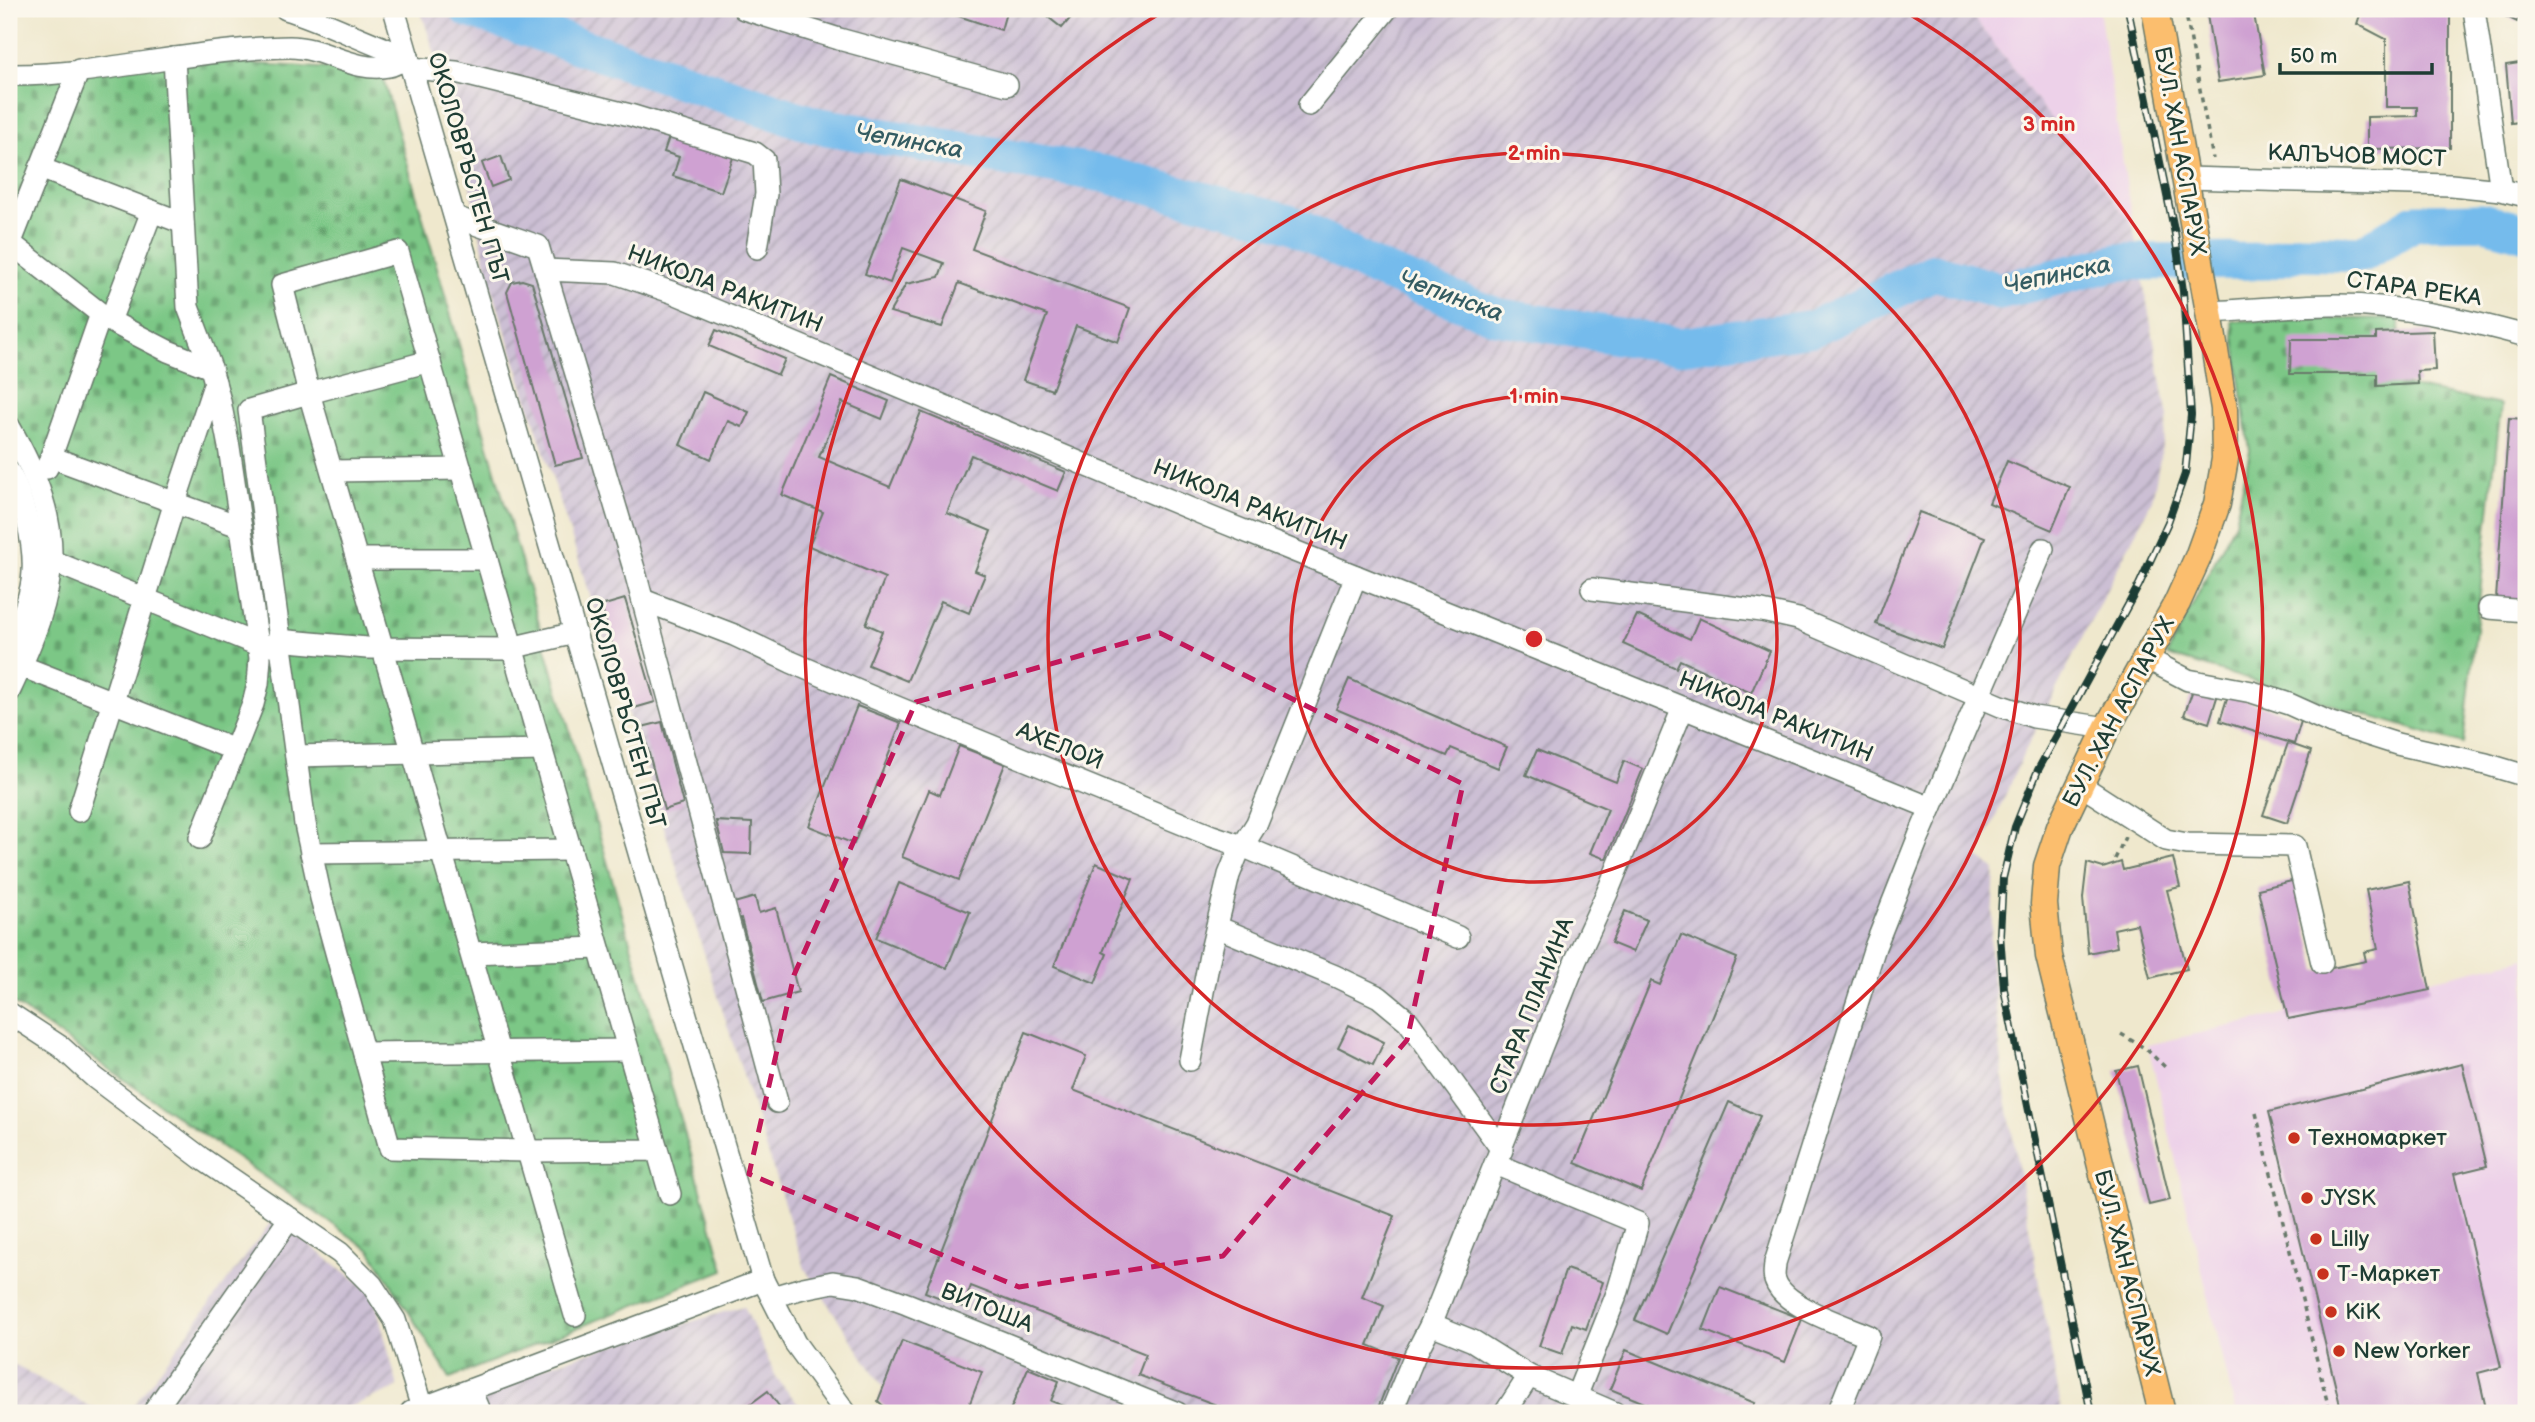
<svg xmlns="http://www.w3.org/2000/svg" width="2535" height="1422" font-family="'Balsamiq Sans',sans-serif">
	<defs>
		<pattern id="industrial-furrows" width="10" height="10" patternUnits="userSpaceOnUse" patternTransform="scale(1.75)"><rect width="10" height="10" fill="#ccbfd4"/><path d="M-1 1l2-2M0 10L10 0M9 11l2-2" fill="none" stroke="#a59cad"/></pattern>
		<pattern id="cemetery-stones" width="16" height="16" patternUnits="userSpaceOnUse" patternTransform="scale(1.75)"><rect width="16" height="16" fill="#7cc786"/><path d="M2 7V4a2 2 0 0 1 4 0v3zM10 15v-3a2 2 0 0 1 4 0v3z" fill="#65a36e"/></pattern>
	</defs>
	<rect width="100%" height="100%" fill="#fbf7ec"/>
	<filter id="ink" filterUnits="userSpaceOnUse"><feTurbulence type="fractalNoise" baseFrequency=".0143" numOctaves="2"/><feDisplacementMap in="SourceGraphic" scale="14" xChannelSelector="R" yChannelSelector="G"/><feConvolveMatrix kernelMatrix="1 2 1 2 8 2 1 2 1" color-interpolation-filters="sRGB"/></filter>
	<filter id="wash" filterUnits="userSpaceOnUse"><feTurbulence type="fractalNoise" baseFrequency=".00686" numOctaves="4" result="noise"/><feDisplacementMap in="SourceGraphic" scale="28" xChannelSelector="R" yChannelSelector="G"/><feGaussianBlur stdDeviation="1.57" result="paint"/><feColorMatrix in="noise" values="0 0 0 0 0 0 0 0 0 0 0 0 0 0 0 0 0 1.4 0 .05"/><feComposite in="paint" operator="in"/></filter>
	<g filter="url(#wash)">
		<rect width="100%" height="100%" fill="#efe8cd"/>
		<g fill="#edd1e9">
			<polygon points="1967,9 2099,9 2133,226"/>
			<polygon points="2526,958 2526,1413 2236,1413 2148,1045"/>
		</g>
		<g fill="url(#industrial-furrows)">
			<polygon points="420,9 1967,9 2133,226 2168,417 2152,500 2022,757 1978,857 1995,869 1990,952 2005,1093 2062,1413 900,1413 805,1269 489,279 456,117"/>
			<polygon points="274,1218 373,1293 398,1387 335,1413 128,1413"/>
			<polygon points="744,1306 777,1379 806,1413 437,1413 558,1362"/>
			<polygon points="9,1362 102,1413 9,1413"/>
		</g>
		<g fill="url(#cemetery-stones)" stroke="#4e825d" stroke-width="2">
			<polygon points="179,59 381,72 724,1270 450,1378 370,1250 9,1000 9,664 15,653 44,518 9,436 9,72"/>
			<polygon points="2399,318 2401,385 2501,405 2463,744 2167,655 2235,522 2250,451 2232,321"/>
		</g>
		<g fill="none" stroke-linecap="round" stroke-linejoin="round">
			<polyline stroke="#75bbec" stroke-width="37" points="468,9 815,125 1104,174 1292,224 1370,266 1496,316 1679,346 1814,328 1934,272 1999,291 2118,262 2267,261 2301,252 2362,254 2415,222 2482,221 2526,233"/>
		</g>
		<g id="blocks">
			<g fill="#cfa1d2">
				<polygon points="937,9 1007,9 1001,30"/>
				<polygon points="1038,9 1078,9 1062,28"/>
				<polygon points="2246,9 2253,9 2265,75 2218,82 2207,15"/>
				<polygon points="2362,9 2450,9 2450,148 2367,149 2367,117 2417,116 2417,107 2386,107 2386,39 2357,24"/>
				<polygon points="2491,9 2524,9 2517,22"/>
				<polygon points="2526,62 2526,121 2511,123 2506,65"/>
				<polygon points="670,134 734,155 721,192 673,176 679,157 664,152"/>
				<polygon points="501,156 509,180 491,187 482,163"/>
				<polygon points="901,179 986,211 972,249 1130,308 1118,342 1076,326 1052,390 1023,380 1047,315 959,283 942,327 890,312 906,284 939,277 944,263 903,248 890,283 865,274"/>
				<polygon points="522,280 532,283 583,458 555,465 507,292 512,282"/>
				<polygon points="716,330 785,359 778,375 709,346"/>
				<polygon points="2433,331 2435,370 2417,371 2418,384 2377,386 2377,374 2290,374 2291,339 2376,339 2376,333"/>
				<polygon points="831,377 889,401 882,419 842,402 819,457 890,487 921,412 1066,472 1058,491 971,455 947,513 991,531 975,571 985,575 969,613 941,601 907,681 868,665 882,631 866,624 885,578 809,546 823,512 782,495"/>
				<polygon points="703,392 749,412 742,427 728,421 711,459 680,445"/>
				<polygon points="2509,418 2526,419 2526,601 2496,599"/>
				<polygon points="2007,461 2070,487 2052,530 1989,503"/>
				<polygon points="1919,512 1985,537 1942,649 1876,624"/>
				<polygon points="625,599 655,702 631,709 601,606"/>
				<polygon points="1637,615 1690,639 1699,618 1770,651 1751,693 1680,660 1676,668 1623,644"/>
				<polygon points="1349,679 1507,747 1498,768 1451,748 1447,756 1336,709"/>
				<polygon points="2194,687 2218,694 2209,723 2184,715"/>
				<polygon points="2228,695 2302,718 2294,744 2220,721"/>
				<polygon points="857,706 901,723 854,844 809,826"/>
				<polygon points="662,722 683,804 664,810 642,727"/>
				<polygon points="2288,743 2311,751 2287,823 2263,815"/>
				<polygon points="959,746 1005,764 959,880 902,857 929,790 940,795"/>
				<polygon points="1537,750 1616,782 1624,761 1643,769 1606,859 1590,853 1608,809 1526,775"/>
				<polygon points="716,821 752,823 751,854 724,853"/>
				<polygon points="2173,858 2180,887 2167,890 2187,969 2150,978 2137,924 2114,929 2117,947 2088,953 2083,898 2087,863 2103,868 2121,862 2123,870"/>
				<polygon points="1096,863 1133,879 1103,952 1107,954 1095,983 1054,966"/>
				<polygon points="2296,880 2317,971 2366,961 2364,952 2378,949 2366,890 2409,881 2430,990 2288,1019 2258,889"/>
				<polygon points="899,883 970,912 947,968 876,938"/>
				<polygon points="755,897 759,913 776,908 798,992 763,1002 741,918 738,919 734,903"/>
				<polygon points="1625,911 1647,920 1633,952 1611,943"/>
				<polygon points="1681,935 1737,958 1641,1191 1575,1163 1651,981 1660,985"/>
				<polygon points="1349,1025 1384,1042 1373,1065 1338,1047"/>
				<polygon points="1026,1032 1086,1056 1073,1090 1395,1216 1362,1297 1384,1306 1368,1345 1398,1357 1376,1413 1237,1413 1138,1375 1146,1354 971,1286 963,1307 925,1292"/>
				<polygon points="2462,1064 2487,1166 2454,1174 2501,1367 2478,1373 2487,1413 2342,1413 2269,1112"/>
				<polygon points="2138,1066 2170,1200 2149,1205 2116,1071"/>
				<polygon points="1729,1102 1760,1116 1667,1334 1635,1320"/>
				<polygon points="1566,1269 1603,1282 1586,1329 1572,1324 1562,1354 1539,1346"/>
				<polygon points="1720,1287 1802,1319 1785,1362 1703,1330"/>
				<polygon points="902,1341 982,1372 966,1413 891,1413 878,1401"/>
				<polygon points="1626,1350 1755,1403 1753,1407 1768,1413 1669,1413 1610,1389"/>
				<polygon points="1028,1368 1059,1381 1051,1401 1081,1413 1009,1413"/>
				<polygon points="768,1391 784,1413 738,1413"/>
			</g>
		</g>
	</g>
	<g filter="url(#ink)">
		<use href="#blocks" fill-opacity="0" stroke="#68796a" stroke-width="2"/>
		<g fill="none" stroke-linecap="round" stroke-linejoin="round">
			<defs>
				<g id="minor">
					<path d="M286 9C328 22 366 43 408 57"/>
					<polyline points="394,9 763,1280 795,1343 846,1413"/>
					<polyline points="744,9 839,39 1007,85"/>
					<polyline points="2474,9 2501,190"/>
					<polyline points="174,58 188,307 211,368 220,401 229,447 260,658 258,684 253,704 200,838"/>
					<polyline points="411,68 456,72 630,115 755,153 764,160 766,194 757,248"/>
					<path d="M9 75C103 76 196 48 290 47 324 47 354 73 389 66 395 65 403 60 408 57"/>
					<polyline points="1309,105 1387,9"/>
					<polyline points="40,168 183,223"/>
					<polyline points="2186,178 2451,185 2501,190 2526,196"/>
					<polyline points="455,217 538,246 635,572 777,1102"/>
					<polyline points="9,242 110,321 168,351 211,368"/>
					<polyline points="9,247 79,70"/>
					<polyline points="545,270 615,273 674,293 1210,517 1931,808"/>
					<path d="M2209 312C2250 310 2291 305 2332 305 2397 304 2464 319 2526 336"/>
					<polyline points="110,321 152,211"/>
					<polyline points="430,361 309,393 575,1315"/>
					<path d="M9 426C70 533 60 585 9 692"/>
					<polyline points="51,457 241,527"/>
					<polyline points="47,468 101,314"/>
					<polyline points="332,471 461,469"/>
					<path d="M9 472C23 497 35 543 33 572 32 596 18 627 9 650"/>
					<polyline points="357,559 487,559"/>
					<polyline points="52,561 258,645 275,645 289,641 367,648 506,649 575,633"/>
					<polyline points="1592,589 1762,611 1798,619 2001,706 2034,717 2107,728"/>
					<polyline points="643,600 734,635 791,662 872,697 1212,836 1242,846 1458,937"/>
					<polyline points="2489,608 2526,611"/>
					<polyline points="2146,658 2188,680 2252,692 2289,704 2331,723 2397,744 2486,764 2526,776"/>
					<polyline points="21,666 235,750"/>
					<polyline points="296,756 542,750"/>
					<polyline points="2079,784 2166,840 2187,844 2295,846 2322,963"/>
					<polyline points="79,811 175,502 215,382"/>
					<polyline points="311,853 571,850"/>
					<polyline points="1217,927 1335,976 1379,997 1408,1021 1502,1150"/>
					<polyline points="471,953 598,948"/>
					<polyline points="9,1013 61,1047 95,1078 201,1158 340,1253 372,1285 395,1320 422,1408"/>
					<polyline points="364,1053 627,1050"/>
					<polyline points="1190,1060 1210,955 1229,875 1237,855 1257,823 1356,576"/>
					<polyline points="657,1150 528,1151 390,1148 321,898 305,824 249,410 309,393 282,285 398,252 670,1194"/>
					<polyline points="1496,1164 1638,1223 1618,1291 1576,1397"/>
					<polyline points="772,1297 803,1288 833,1282 858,1286 907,1304 1177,1413"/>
					<polyline points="1431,1324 1473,1341 1529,1376 1615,1413"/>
					<polyline points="471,1390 481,1413"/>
					<polyline points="411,1412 763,1280"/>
					<polyline points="153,1413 290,1218"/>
					<polyline points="1391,1413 1414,1357 1431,1324 1576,960 1607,893 1683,708"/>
					<polyline points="1505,1413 1529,1376"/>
					<path d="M1838 1413 1869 1336C1844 1325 1783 1307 1775 1280 1773 1275 1775 1268 1775 1263L1875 947 1919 836 2043 549"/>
				</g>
				<polyline id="major" points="2155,9 2209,312 2224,409 2225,459 2217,504 2198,557 2177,603 2107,728 2060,827 2047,866 2044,904 2049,956 2162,1413"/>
			</defs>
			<use href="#minor" stroke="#68796a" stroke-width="24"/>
			<use href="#major" stroke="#68796a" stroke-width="29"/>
			<g stroke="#68796a" stroke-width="3.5" stroke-dasharray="5 5" stroke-linecap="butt">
				<polyline points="2185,9 2213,159"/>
				<polyline points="2115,859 2125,837"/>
				<polyline points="2121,1034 2146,1049 2165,1067"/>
				<polyline points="2256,1113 2330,1413"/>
			</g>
			<use href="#minor" stroke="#fff" stroke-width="21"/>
			<use href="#major" stroke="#fbbe6e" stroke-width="26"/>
			<defs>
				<polyline id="rail" points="2091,1413 2004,989 2000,934 2003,878 2015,827 2038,770 2139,585 2168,522 2185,474 2191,415 2183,291 2175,234 2128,9"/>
			</defs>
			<use href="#rail" stroke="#1f3d34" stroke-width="8"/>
			<use href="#rail" stroke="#fbf7ec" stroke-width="5" stroke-dasharray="16" stroke-linecap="butt"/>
		</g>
	</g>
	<path fill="none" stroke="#c2185b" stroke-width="5" stroke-dasharray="14 9" stroke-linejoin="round" d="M1160 633 1463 784 1407 1040 1223 1256 1019 1287 749 1174 794 975 916 702Z"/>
	<g fill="none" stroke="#d62828" stroke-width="3.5">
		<circle cx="1534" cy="639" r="243"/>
		<circle cx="1534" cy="639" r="486"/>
		<path d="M1904 11A729 729 0 1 1 1164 11"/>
	</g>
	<g fill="#c8321e" stroke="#fbf7ec" stroke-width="2.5">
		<circle cx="2294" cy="1138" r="7"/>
		<circle cx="2307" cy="1198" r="7"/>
		<circle cx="2316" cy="1239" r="7"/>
		<circle cx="2323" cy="1274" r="7"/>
		<circle cx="2331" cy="1312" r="7"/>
		<circle cx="2339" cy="1351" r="7"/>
	</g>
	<g text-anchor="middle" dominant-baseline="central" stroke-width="6" stroke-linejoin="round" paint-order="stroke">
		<g font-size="23" fill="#1f3d34" stroke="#fbf7ec">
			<text transform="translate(2180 151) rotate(80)">БУЛ. ХАН АСПАРУХ</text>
			<text transform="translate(2357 156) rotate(2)">КАЛЪЧОВ МОСТ</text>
			<text transform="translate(468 168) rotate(74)">ОКОЛОВРЪСТЕН ПЪТ</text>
			<text transform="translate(725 289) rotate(21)">НИКОЛА РАКИТИН</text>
			<text transform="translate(2414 289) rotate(8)">СТАРА РЕКА</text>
			<text transform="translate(1250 505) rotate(22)">НИКОЛА РАКИТИН</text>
			<text transform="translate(2119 712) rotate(-62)">БУЛ. ХАН АСПАРУХ</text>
			<text transform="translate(625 713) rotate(74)">ОКОЛОВРЪСТЕН ПЪТ</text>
			<text transform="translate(1776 717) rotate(22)">НИКОЛА РАКИТИН</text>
			<text transform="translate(1060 746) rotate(22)">АХЕЛОЙ</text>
			<text transform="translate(1532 1006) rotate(-68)">СТАРА ПЛАНИНА</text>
			<text transform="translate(2127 1273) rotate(76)">БУЛ. ХАН АСПАРУХ</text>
			<text transform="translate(987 1308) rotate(22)">ВИТОША</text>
		</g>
		<g font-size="23" fill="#1f3d34" stroke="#fbf7ec" text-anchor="start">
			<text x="2308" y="1138">Техномаркет</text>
			<text x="2321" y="1198">JYSK</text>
			<text x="2330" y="1239">Lilly</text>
			<text x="2337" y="1274">Т-Маркет</text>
			<text x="2345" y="1312">KiK</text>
			<text x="2353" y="1351">New Yorker</text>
		</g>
		<g font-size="24" font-style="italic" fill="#345c62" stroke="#fbf7ec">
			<text transform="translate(909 141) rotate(10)">Чепинска</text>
			<text transform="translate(2057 275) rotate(-12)">Чепинска</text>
			<text transform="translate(1451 296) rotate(20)">Чепинска</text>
		</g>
	</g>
	<circle cx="1534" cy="639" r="10" fill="#d62828" stroke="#fbf7ec" stroke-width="3.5"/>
	<g font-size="21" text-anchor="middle" font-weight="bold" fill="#d62828" stroke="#fbf7ec" stroke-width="6" stroke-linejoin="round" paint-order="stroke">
		<text x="2049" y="131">3 min</text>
		<text x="1534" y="160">2 min</text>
		<text x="1534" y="403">1 min</text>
	</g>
	<rect width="2535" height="1422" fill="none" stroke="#fbf7ec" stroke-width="35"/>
	<path d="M2280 63v10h152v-10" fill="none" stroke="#1f3d34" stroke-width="3.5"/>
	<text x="2290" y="63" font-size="21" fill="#1f3d34" stroke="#fbf7ec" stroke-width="5" paint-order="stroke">50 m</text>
</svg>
